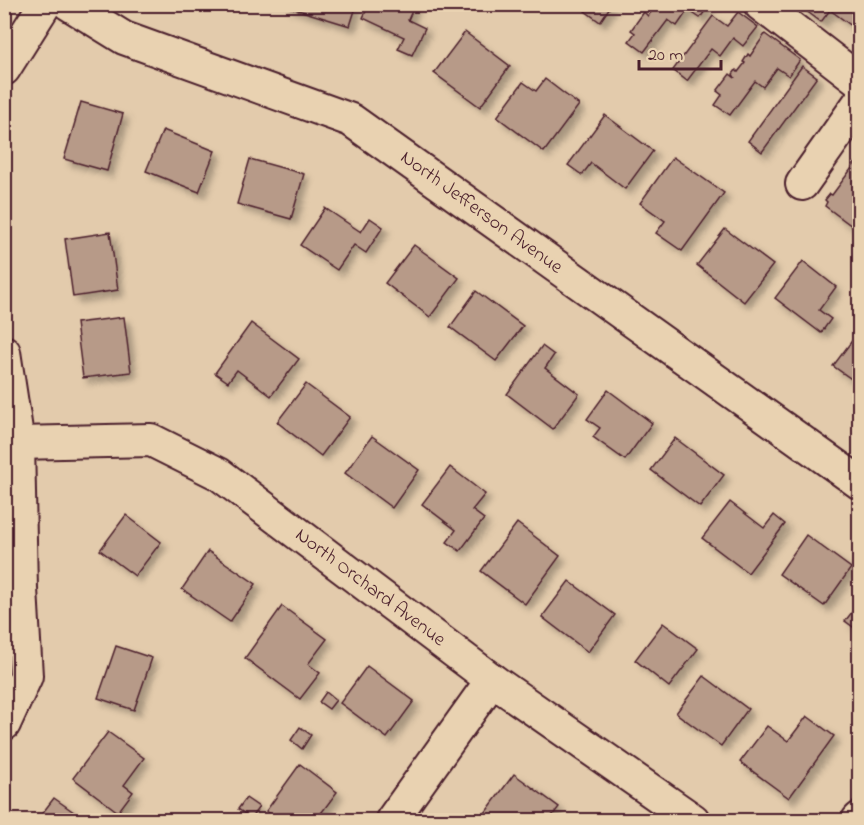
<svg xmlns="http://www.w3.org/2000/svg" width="864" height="825" font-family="'Indie Flower',sans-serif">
	<defs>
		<filter id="shadow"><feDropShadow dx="5.5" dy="5.5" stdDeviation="3" flood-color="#0004"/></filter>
	</defs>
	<rect width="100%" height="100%" fill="#e3cbac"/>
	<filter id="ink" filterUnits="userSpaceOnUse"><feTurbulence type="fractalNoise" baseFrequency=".0167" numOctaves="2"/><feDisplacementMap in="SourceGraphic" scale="12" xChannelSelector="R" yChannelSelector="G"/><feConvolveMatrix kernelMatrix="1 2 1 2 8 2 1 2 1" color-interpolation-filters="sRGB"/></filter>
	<g filter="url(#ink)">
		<g fill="#b79a88" stroke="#4a1f2b" stroke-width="1.5" filter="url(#shadow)">
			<polygon points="285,4 357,4 350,26 285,6"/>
			<polygon points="369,4 415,4 408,20 425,28 412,55 398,49 404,37 363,18"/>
			<polygon points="590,4 612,4 600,22 585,11"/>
			<polygon points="657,4 710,4 700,18 688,10 677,26 668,20 644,52 629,41 635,33 631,30 644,12 648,16"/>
			<polygon points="802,4 860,4 860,32 830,10 821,22 801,7"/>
			<polygon points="738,12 758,27 743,46 733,38 720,56 711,49 687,81 673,70 713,16 727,26"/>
			<polygon points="465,32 510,66 480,107 434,73"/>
			<polygon points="765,34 800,60 789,76 777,68 763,87 755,81 730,115 715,105 722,95 717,91 730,74 735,78 733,74 736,70 738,72 745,63 743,62 748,54 750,56"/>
			<polygon points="802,66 817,77 762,152 748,141"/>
			<polygon points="545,79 579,105 544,152 497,117 523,82 536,91"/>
			<polygon points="81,102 123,114 107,171 64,159"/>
			<polygon points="605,115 653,151 625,189 591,163 582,175 568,165"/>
			<polygon points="163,130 215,151 199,192 146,171"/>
			<polygon points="673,157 724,193 682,251 656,233 665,221 640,203"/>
			<polygon points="860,157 860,232 825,206 827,202 825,200 830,194 832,195"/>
			<polygon points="250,159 304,174 291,219 237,204"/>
			<polygon points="325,208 361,232 370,218 383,227 366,253 354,245 337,270 300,245"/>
			<polygon points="725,229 773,265 744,302 697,265"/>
			<polygon points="110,232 118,290 73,297 65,239"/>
			<polygon points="414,245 459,278 430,317 385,283"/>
			<polygon points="803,261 836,287 819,310 831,319 821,333 775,298"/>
			<polygon points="476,291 523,326 496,361 450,327"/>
			<polygon points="124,317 131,372 83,378 76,323"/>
			<polygon points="251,323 299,359 271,396 237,370 228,382 215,373"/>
			<polygon points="860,330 860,385 833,366"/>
			<polygon points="542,346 554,355 545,368 579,394 553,429 507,394"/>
			<polygon points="306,384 350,417 321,456 277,422"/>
			<polygon points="608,390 652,423 625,460 593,437 600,428 587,419"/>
			<polygon points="372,436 419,470 392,508 345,473"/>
			<polygon points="675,438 724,475 700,507 651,470"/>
			<polygon points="450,467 485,494 472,510 484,519 460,551 447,542 456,530 422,504"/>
			<polygon points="730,502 764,528 774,515 785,524 748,573 702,538"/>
			<polygon points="126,515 161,542 135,576 100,550"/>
			<polygon points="517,523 560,556 525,604 481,571"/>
			<polygon points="806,535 851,568 824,606 779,574"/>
			<polygon points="208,551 256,584 230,622 182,589"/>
			<polygon points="569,581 615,615 588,652 542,617"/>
			<polygon points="860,602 860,632 845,621"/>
			<polygon points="282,606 327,639 308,664 320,673 300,699 245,658"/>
			<polygon points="663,623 698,649 669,687 635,660"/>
			<polygon points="116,646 152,658 134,710 98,698"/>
			<polygon points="367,666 414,701 387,738 340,703"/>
			<polygon points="704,676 748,709 721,746 676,713"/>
			<polygon points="326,692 336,700 329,709 319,702"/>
			<polygon points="807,716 834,736 789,798 740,762 767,726 788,741"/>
			<polygon points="300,727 311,735 302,749 291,740"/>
			<polygon points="108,732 144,758 124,785 133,792 118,812 73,778"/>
			<polygon points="300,764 337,792 316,820 278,820 266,811"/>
			<polygon points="514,774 559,807 549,820 496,820 485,813"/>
			<polygon points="54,798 85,820 37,820"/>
			<polygon points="246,798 259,807 251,818 238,809"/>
			<polygon points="226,814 235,820 221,820"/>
		</g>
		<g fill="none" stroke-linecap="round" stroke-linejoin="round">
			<defs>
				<g id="minor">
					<polyline points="69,4 124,38 351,120 860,483"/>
					<polyline points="760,4 860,81"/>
					<polyline points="4,69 45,4"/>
					<polyline points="802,184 860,102"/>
					<polyline points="4,352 18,443 21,589 26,676 4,724"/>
					<polyline points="18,443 151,440 219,474 492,680 693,820"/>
					<polyline points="392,820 492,680"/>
					<polyline points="858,820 860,818"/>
				</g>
			</defs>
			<use href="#minor" stroke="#4a1f2b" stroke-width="36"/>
			<use href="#minor" stroke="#e9d2b1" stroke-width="32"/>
		</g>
	</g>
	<g text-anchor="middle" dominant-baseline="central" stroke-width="5" stroke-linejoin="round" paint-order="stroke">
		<g font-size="20" fill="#4a1f2b" stroke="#e9d2b1">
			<text transform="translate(481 213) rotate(36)">North Jefferson Avenue</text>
			<text transform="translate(370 588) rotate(37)">North Orchard Avenue</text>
		</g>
	</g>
	<rect width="864" height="825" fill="none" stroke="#e9d2b1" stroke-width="24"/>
	<rect x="12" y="12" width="840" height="801" fill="none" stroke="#4a1f2b" stroke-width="2" filter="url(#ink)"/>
	<path d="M639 60v9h82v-9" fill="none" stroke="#4a1f2b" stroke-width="3"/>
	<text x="648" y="60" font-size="18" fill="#4a1f2b" stroke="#e9d2b1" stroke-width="4.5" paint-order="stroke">20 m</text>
</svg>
